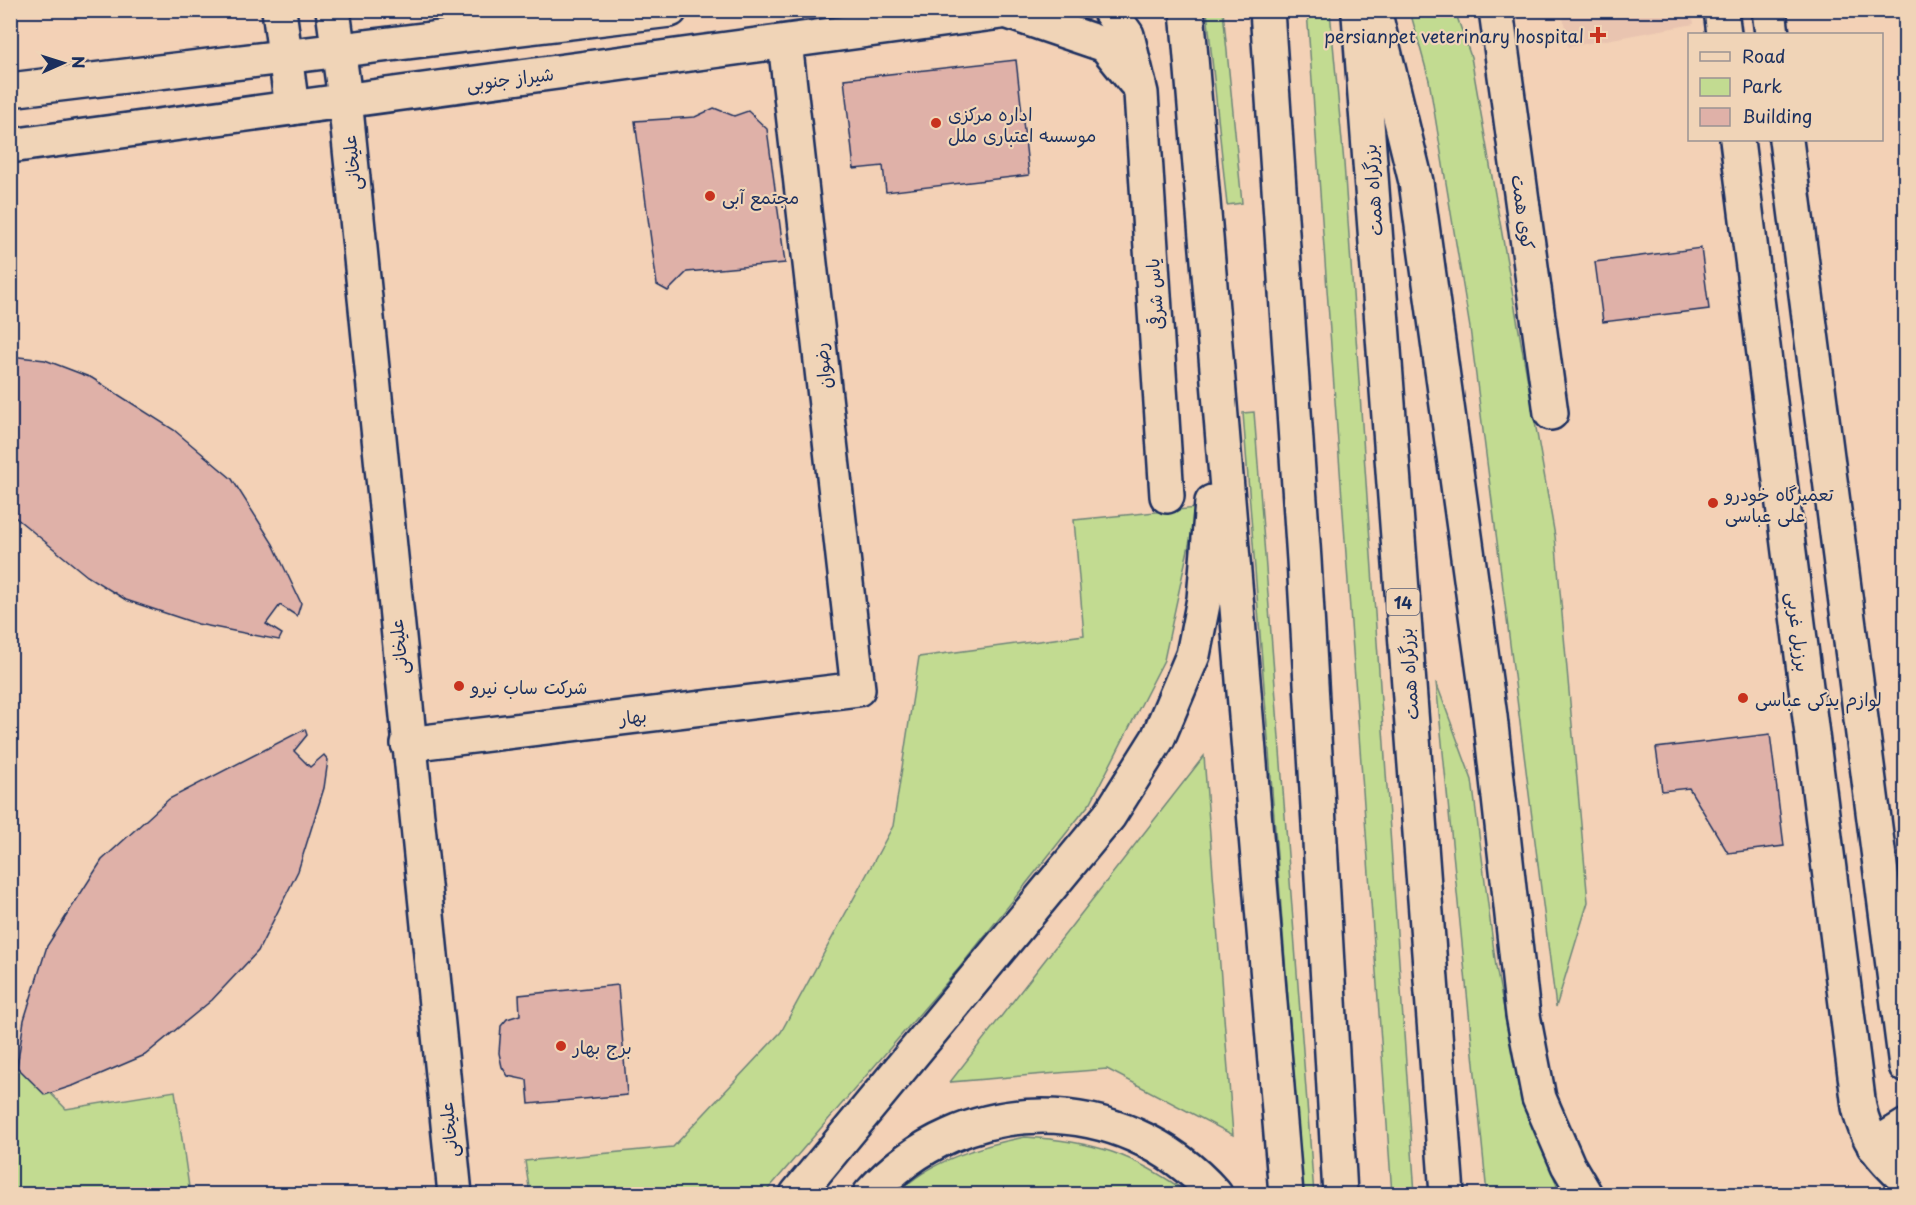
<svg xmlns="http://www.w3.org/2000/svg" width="1916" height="1205" font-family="'Playpen Sans','Playpen Sans Arabic',sans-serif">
	<rect width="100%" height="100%" fill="#f3d1b6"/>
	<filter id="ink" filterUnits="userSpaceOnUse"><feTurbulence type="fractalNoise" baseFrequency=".0167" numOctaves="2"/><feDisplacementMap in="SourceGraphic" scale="12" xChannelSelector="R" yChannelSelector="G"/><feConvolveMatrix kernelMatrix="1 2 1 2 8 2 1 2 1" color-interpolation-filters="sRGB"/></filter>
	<g filter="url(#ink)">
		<polygon fill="#e9c4b0" points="1562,11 1692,11 1694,24 1568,47"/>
		<g fill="#c2db91" stroke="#6e8578" stroke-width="1.5">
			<polygon points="1207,11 1223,11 1242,203 1227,205"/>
			<polygon points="1307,11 1330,11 1344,163 1415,1194 1392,1194"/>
			<polygon points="1410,11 1455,11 1471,57 1555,536 1588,902 1556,1007 1470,328 1429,80"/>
			<polygon points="1254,412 1314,1194 1303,1194 1243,413"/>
			<polygon points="1197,508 1164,660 1091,802 960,967 764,1194 530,1194 525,1161 673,1147 781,1032 893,826 919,657 1084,635 1074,520"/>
			<polygon points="1436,682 1472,780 1496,967 1517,1077 1560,1194 1487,1194"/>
			<polygon points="1204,756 1233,1135 1107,1069 950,1082"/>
			<polygon points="10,1058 17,1059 66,1109 175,1091 190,1194 11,1194"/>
			<path d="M1025 1137C1094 1141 1133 1154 1189 1194H897C930 1160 980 1146 1025 1137Z"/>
		</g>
		<g fill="#dfb1a8" stroke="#1b2f5e" stroke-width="1.5">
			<polygon points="1016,60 1029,175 886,192 883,166 854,169 844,79"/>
			<polygon points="714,108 734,116 748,111 767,129 785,263 687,272 668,291 657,285 635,121 695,117"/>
			<polygon points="1701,248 1709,309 1603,322 1595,262"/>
			<polygon points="10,356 45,360 92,378 174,430 232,479 273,544 301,603 297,616 280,605 266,624 282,634 279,640 198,624 126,600 87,576 10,513"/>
			<polygon points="305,729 307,735 294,751 310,767 324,755 328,760 324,788 298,871 258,951 212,1000 145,1055 75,1085 45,1095 17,1067 24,1020 47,946 102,860 169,799"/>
			<polygon points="1770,734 1784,846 1728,853 1689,788 1662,791 1656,748"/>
			<polygon points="618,985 627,1095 529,1104 527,1080 508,1076 502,1067 499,1053 501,1026 507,1019 520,1015 519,995"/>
		</g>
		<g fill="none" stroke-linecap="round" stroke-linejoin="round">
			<defs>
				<g id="minor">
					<polyline points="279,10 292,108"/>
					<polyline points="333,10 345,99 455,1194"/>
					<polyline points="1109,10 1127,35 1141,93 1167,496"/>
					<polyline points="1496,10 1551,413"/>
					<polyline points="1721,10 1724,34"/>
					<polyline points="1769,10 1772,34"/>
					<polyline points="1011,13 1105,45 1134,81"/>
					<path d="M1737 140 1859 1107C1866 1140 1881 1157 1906 1180"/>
					<polyline points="1786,140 1906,1066"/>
					<polyline points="408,744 858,689 785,42"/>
					<polyline points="1874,1146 1906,1126"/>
				</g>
				<g id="major">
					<polyline points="10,90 670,10"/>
					<polyline points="10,146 1016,10"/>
				</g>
				<g id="highway">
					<polyline points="1187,10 1286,1194"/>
					<polyline points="1267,10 1304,560 1340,1194"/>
					<polyline points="1374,10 1416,182 1490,716 1523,1015 1539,1098 1568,1165 1585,1194"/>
					<polyline points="1359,15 1447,1194"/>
					<polyline points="797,1194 1109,816 1158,738 1193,655 1204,599 1212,502"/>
					<path d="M870 1194C962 1090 1123 1090 1215 1194"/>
				</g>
			</defs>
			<use href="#minor" stroke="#1b2f5e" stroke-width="38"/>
			<use href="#major" stroke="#1b2f5e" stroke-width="38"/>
			<use href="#highway" stroke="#1b2f5e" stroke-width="38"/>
			<use href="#minor" stroke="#f0d4b7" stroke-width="33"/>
			<use href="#major" stroke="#f0d4b7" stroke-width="33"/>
			<use href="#highway" stroke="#f0d4b7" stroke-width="33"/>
		</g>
	</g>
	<g fill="#c8321e" stroke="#f0d4b7" stroke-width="2">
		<path d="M1595 26h6v6h6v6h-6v6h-6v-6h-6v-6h6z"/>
		<circle cx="936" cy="123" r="6"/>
		<circle cx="710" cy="196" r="6"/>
		<circle cx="1713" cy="503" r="6"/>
		<circle cx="459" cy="686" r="6"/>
		<circle cx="1743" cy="698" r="6"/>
		<circle cx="561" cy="1046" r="6"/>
	</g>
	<g text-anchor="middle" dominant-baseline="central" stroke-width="4.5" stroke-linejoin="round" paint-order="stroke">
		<rect fill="#f0d4b7" stroke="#5b6079" stroke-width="1.5" x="1386.5" y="589" width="33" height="26" rx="4.5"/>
		<g font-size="16" font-weight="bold" fill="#1b2f5e">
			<text x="1403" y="602">14</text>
		</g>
		<g font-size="18" fill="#1b2f5e" stroke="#f0d4b7" text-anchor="start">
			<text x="1584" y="35" text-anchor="end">persianpet veterinary hospital</text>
			<text x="948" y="113">اداره مرکزی<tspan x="948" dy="21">موسسه اعتباری ملل</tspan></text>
			<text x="722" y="196">مجتمع آبی</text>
			<text x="1725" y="493">تعمیرگاه خودرو<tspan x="1725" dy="21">علی عباسی</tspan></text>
			<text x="471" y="686">شرکت ساب نیرو</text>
			<text x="1755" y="698">لوازم یدکی عباسی</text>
			<text x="573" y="1046">برج بهار</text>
		</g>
		<g font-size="18" fill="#1b2f5e" stroke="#f0d4b7">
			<text transform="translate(510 78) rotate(-7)">شیراز جنوبی</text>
			<text transform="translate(351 163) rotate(-96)">علیخانی</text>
			<text transform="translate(1372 190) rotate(-94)">بزرگراه همت</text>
			<text transform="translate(1524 212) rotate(82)">کوی همت</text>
			<text transform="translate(1154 294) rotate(-94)">یاس شرقی</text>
			<text transform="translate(822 366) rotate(-96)">رضوان</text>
			<text transform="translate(1799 632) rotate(83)">برزیل غربی</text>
			<text transform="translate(398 647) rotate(-96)">علیخانی</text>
			<text transform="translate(1408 674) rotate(-94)">بزرگراه همت</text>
			<text transform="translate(633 716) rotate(-7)">بهار</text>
			<text transform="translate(448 1130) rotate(-96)">علیخانی</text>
		</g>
	</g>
	<rect width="1916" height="1205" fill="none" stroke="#f0d4b7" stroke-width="36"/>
	<rect x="18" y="18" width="1880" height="1169" fill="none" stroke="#1b2f5e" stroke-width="2" filter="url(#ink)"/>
	<rect x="1688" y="33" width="195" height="108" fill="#f0d4b7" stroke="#9b9293" stroke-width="1.5"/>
	<rect x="1700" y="52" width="30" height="9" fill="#f0d4b7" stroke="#9b9293" stroke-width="1.5"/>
	<text x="1742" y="63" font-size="18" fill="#1b2f5e">Road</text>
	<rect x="1700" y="78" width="30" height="18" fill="#c2db91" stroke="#9b9293" stroke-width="1.5"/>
	<text x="1742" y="93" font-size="18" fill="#1b2f5e">Park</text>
	<rect x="1700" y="108" width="30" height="18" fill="#dfb1a8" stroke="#9b9293" stroke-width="1.5"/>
	<text x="1742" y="123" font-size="18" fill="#1b2f5e">Building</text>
	<g transform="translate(63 63) rotate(87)" stroke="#f0d4b7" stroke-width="4.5" paint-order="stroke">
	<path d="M0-4.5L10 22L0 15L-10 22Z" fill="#1b2f5e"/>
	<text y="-9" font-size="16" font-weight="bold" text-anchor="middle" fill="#1b2f5e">N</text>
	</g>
</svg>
